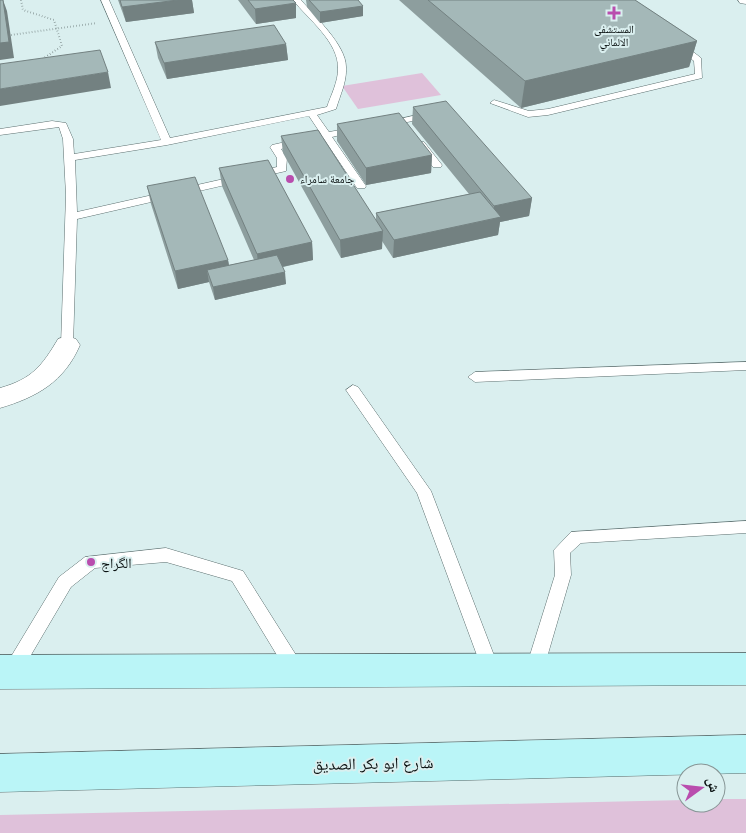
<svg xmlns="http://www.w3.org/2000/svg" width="746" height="833" font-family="Inter,'Noto Naskh Arabic',sans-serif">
	<rect width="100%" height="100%" fill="#daefef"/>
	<g fill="#dfc1da">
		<polygon points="422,73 441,95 358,109 342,86"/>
		<polygon points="716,799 746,799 746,833 0,833 0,815 686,800 686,803 716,803"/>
	</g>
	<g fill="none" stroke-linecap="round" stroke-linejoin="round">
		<defs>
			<g id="service">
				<path d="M101 0H109L170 138 327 107C331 95 338 82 338 69 339 42 308 19 293 0H301C315 17 346 45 346 67 347 82 340 95 336 109L317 115 329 132 357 127V131L332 137 366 186 365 188H357L324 139 281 149 287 158 286 171 77 219 73 345 67 349 61 345 66 195 63 139 59 127 0 135V129L52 121 66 123 73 139 74 154 161 140ZM309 116 321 134 272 145 270 147 277 158V167L77 212 75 160 167 145Z"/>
				<polygon points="676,43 682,43 701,58 702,78 548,115 528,117 490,103 494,100 529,111 548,109 695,74 694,61 676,47"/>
				<polygon points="430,112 435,115 433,117 387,126 382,123"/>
				<polygon points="418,142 424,142 442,165 441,167 433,167 416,144"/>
				<polygon points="746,362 746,370 475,382 468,377 475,372"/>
				<polygon points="353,385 358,387 431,491 500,671 497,677 491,679 485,677 417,493 348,393 346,390"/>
				<polygon points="746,521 746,533 581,543 570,553 571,575 543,671 540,677 534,679 528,677 525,671 555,575 554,550 571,532"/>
				<polygon points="166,548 243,571 301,663 304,669 301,675 295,677 289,675 232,581 166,562 95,568 71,587 18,677 12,679 6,677 3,671 6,665 59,577 85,557"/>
			</g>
			<path id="minor" d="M67 336 76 339 80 345C64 382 37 397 0 408V388C32 379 42 366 58 339Z"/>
			<polygon id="tertiary" points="738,0 746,0 746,4 740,3"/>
			<g id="secondary">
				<polygon points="746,653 746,685 0,689 0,655"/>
				<polygon points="746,735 746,773 0,792 0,754"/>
			</g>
		</defs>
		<use href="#service" stroke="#5c6f6f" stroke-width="1"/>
		<use href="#minor" stroke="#5c6f6f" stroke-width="1"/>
		<use href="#tertiary" stroke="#5c6f6f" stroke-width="1"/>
		<use href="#secondary" stroke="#5c6f6f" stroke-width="1"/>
		<g stroke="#6c7a7a" stroke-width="2" stroke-dasharray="0.5 2.5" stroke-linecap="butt">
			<polyline points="21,0 23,10 54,20 62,46 41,60"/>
			<polyline points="11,35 97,23"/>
		</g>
		<use href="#service" fill="#fff" fill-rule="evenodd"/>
		<use href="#minor" fill="#fff" fill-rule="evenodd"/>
		<use href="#tertiary" fill="#fff" fill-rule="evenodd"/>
		<use href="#secondary" fill="#baf5f7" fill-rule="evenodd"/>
	</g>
	<g fill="#8d9e9e">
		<polygon points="118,0 192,0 194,13 126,22"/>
		<polygon points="238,0 293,0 296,3 296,18 256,24"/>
		<polygon points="306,0 358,0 363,16 320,23 307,7"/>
		<polygon points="399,0 635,0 697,41 689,67 521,108"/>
		<polygon points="155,42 286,44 288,60 167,79 158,58"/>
		<polygon points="413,107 532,198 529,216 500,222 498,235 393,258 382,241 382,249 341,258 283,153 281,136 376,221 376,213 469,194 412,124"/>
		<polygon points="337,124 432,155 431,173 366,185 337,141"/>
		<polygon points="219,168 312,242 313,260 283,267 286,284 215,300 209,282 178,289 151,204 147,186 228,260 229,265 254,260 222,186"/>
	</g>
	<g fill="#738181">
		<polygon points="3,0 7,11 14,58 0,60 0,43"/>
		<polygon points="178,0 192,0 194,13 126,22 122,7"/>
		<polygon points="296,3 296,18 256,24 255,9"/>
		<polygon points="363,6 363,16 320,23 320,12"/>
		<polygon points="697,41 689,67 521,108 525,81"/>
		<polygon points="286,44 288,60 167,79 164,63"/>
		<polygon points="108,72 111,88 0,106 0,89"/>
		<polygon points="432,155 431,173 366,185 366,168"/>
		<polygon points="532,198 529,216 500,222 498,235 393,258 394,240 493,219 494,206"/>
		<polygon points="383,231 382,249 341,258 340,240"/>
		<polygon points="312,242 313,260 259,272 257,254"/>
		<polygon points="228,260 231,278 207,270 209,282 178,289 175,271"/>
		<polygon points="285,272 286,284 215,300 213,287"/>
	</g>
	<g fill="#a4b8b8" stroke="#738181">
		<polygon points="0,0 3,0 9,42 0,43"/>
		<polygon points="120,0 178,0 122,7"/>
		<polygon points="248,0 293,0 296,3 255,9"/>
		<polygon points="309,0 358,0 363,6 320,12"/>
		<polygon points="428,0 635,0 697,41 525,81"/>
		<polygon points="274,25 286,44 164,63 155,42"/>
		<polygon points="100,50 108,72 0,89 0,64"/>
		<polygon points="446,101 532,198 494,206 413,107"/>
		<polygon points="399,113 432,155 366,168 337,124"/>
		<polygon points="318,130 383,231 340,240 281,136"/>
		<polygon points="268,160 312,242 257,254 219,168"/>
		<polygon points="195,177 228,260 175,271 147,186"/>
		<polygon points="480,192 501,217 394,240 376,213"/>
		<polygon points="277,255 285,272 213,287 207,270"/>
	</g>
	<g fill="#b94dae" stroke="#daefef" stroke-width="2">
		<path d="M611.5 5.5h5v5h5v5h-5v5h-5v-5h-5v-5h5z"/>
		<circle cx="290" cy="179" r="5"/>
		<circle cx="91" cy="562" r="5"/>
	</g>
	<g text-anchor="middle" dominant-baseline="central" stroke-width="4" stroke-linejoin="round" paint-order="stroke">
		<g font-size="11" fill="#0a1111" stroke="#daefef">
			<text x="614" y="29">المستشفى<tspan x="614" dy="13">الالماني</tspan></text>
			<text x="300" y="179" text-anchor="start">جامعة سامراء</text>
		</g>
		<g font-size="14" fill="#0a1111" stroke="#daefef" text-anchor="start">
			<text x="101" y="562">الگراج</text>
		</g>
		<g font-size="16" fill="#0a1111" stroke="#daefef">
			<text transform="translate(373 763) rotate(-1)">شارع ابو بكر الصديق</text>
		</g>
	</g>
	<g transform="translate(701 788) rotate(75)"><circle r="24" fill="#daefef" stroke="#879696"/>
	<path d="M0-4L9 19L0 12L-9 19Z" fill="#b94dae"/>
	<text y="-8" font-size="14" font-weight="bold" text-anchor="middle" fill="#0a1111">ش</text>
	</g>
</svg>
